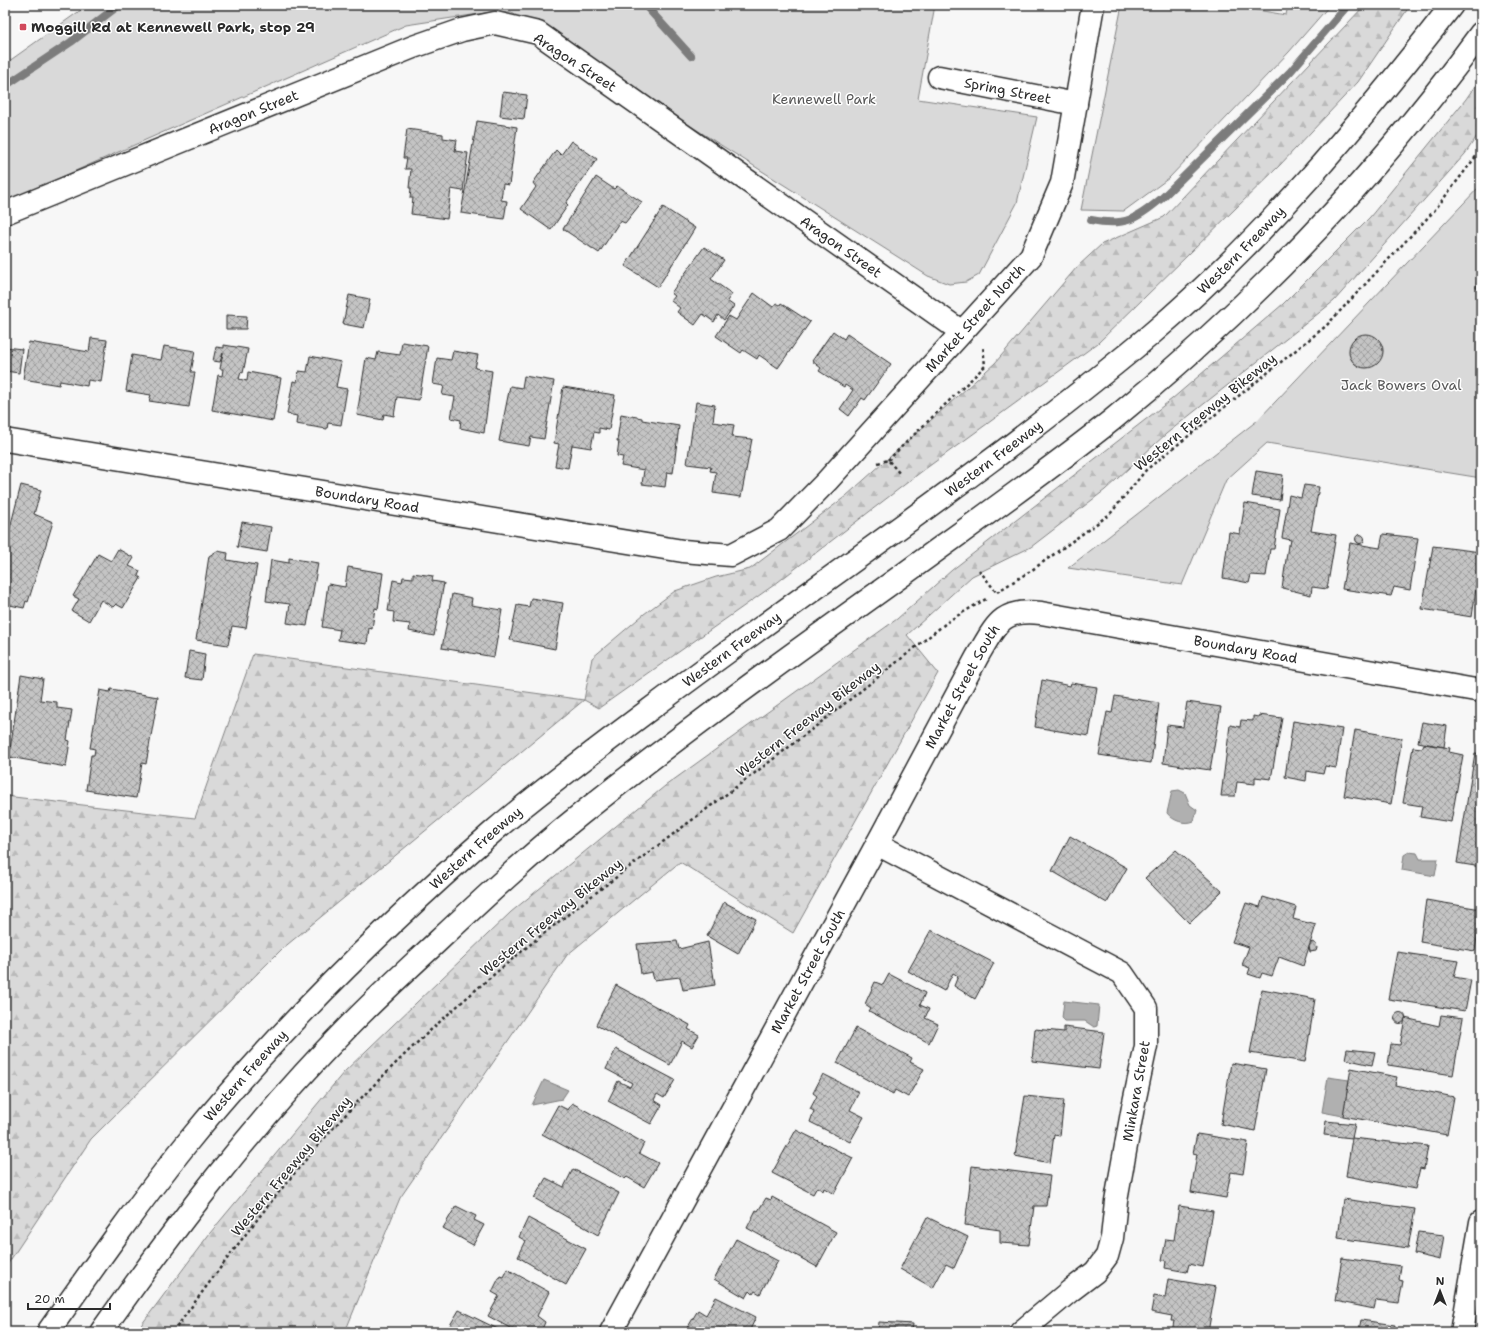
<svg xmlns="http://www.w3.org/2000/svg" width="1486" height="1337" font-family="'Shantell Sans',sans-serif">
	<defs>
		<pattern id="forest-firs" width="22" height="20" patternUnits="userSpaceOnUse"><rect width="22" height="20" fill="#d9d9d9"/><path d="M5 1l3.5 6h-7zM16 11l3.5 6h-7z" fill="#bababa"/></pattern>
		<pattern id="building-cross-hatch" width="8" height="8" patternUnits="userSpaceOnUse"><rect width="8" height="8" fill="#c4c4c4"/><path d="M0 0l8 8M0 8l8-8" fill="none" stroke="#9f9f9f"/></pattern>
	</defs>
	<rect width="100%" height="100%" fill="#f7f7f7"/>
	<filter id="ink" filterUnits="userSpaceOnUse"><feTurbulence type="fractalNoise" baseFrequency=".025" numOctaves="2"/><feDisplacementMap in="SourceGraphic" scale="8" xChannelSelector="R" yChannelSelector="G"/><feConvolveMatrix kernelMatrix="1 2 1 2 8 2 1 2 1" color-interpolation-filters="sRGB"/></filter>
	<g filter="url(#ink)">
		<g fill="#d9d9d9" stroke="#828282">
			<polygon points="88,5 935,5 918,99 1037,117 1017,203 979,275 966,282 949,284 928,276 512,13 492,12 406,25 5,202 5,64"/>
			<polygon points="1122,5 1228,5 1286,15 1288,5 1330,5 1289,52 1169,178 1124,211 1081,210"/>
			<polygon points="1481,185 1481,478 1267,443 1226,480 1182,585 1068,568 1258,420"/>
		</g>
		<g fill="url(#forest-firs)" stroke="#828282">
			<polygon points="1365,5 1409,5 1409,7 1358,82 1280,165 1098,343 921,472 774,585 599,708 584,700 282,949 91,1139 5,1268 5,796 195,818 253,654 584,700 592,658 644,614 675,591 716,577 750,569 846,496 995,363 1077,267 1102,244 1164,217"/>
			<polygon points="1481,77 1481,130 1465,154 1334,301 1166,434 1105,490 1031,547 972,576 907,635 938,673 793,933 680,862 567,955 400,1198 345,1332 136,1332 210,1233 344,1072 511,912 665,786 897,619 952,570 1172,399 1283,304 1370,217 1466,99"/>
		</g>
		<g fill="#b0b0b0" stroke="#7b7b7b">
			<path d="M1179 790 1185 793 1190 805 1197 810 1194 821C1185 825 1173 821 1167 813L1172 791Z"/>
			<polygon points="1409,852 1417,853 1420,859 1438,859 1435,876 1402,870 1404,855"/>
			<polygon points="1064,1001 1099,1005 1097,1026 1094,1027 1085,1021 1065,1021 1062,1018"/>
			<polygon points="1328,1077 1349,1080 1343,1116 1322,1112"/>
			<polygon points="544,1080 568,1090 562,1099 532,1105"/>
		</g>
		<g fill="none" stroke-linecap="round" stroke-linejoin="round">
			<g stroke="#7b7b7b" stroke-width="8">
				<polyline points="645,5 691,56"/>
				<polyline points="5,86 71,42 119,5"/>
				<path d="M1091 220C1125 227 1137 219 1162 198L1290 72 1348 5"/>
			</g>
		</g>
		<g fill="url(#building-cross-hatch)" stroke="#2b2b2b">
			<polygon points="503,92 527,95 524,119 500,116"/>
			<polygon points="477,121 517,127 509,185 503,184 501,200 507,201 504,219 461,213"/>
			<polygon points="407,129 443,134 443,138 457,140 455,151 468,153 463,191 451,189 447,219 411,214 413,198 410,198 411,188 409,188 411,169 405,169 407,158 403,158"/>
			<polygon points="571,141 597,159 566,203 568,205 551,230 521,209 536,187 533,183 556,150 561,155"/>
			<polygon points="596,177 614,189 617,186 642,202 625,223 620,221 599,253 563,229"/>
			<polygon points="663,207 695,228 658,287 625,266"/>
			<polygon points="704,247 724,260 711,279 732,294 727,301 734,306 724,320 718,315 714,322 703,314 695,325 677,312 680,308 671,301 675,296 671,293"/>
			<polygon points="1481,261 1481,289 1476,288"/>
			<polygon points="754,293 773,307 776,303 780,305 781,303 810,322 778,368 759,355 757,359 743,350 741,353 716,336 729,316 736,320"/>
			<polygon points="349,295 370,299 364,328 343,324"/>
			<polygon points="226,315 247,316 246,329 226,329"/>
			<polygon points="833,331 844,339 847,334 891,364 865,400 862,398 849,416 840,409 853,390 845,385 844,387 819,371 821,368 812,361"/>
			<circle cx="1366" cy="351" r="17"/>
			<polygon points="91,338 107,340 101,382 88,380 87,386 60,381 59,385 23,379 29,342 89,352"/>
			<polygon points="402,342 428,346 419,400 397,397 394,416 384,414 383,420 357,415 366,358 376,360 378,352 400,355"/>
			<polygon points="224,345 248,349 243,373 241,372 239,379 247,381 248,372 281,378 273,421 212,410 218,375 222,376 223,369 220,369 223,353 220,362 213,361 216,347 224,348"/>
			<polygon points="164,346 195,351 191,372 195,372 189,407 149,401 151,395 126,391 132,355 161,360"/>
			<polygon points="5,347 22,349 19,373 5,371"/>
			<polygon points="453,351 478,355 475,368 492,371 484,433 460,428 461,420 451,418 455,397 442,395 444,386 433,384 437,358 451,360"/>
			<polygon points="310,356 341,362 336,387 347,389 341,425 328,423 327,429 296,424 297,416 287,414 293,381 297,382 299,371 307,372"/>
			<polygon points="524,376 554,381 544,439 531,437 529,446 499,441 510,386 522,388"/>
			<polygon points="563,387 615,395 609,430 599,428 599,433 594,432 591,448 572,445 568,468 555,466 559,444 554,443"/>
			<polygon points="696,402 715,405 713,422 734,425 732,437 752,439 741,497 713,493 716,472 710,471 711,467 687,464"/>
			<polygon points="621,414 642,418 642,420 679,426 673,473 667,472 665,487 642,484 644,470 621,466 623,457 617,456 619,441 617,441"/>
			<polygon points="1256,471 1283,475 1280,500 1252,496"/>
			<polygon points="21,485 41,490 34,514 53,522 28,602 26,601 24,608 5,604 5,547"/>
			<polygon points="1304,485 1319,487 1311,531 1336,535 1327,589 1312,587 1311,595 1282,588 1288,545 1290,545 1291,540 1282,538 1289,495 1301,498"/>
			<polygon points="1245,503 1280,509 1274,549 1270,549 1266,576 1251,575 1249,583 1223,578 1229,532 1240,534"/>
			<polygon points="242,522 271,527 267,552 237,547"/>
			<polygon points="1383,534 1418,538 1410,590 1394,587 1391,596 1342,589 1350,543 1380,548"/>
			<circle cx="1360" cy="539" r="4.5"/>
			<polygon points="1433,546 1481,552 1472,617 1422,609"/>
			<polygon points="118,549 134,558 129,566 140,571 138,576 141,578 123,608 116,604 113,607 101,600 89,621 72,611 79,599 73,596 98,554 111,561"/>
			<polygon points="217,551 228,553 227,560 257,565 246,628 232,626 228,645 196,640 209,556"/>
			<polygon points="289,558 318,563 307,626 287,623 290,604 266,601 271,560 289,563"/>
			<polygon points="348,567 383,573 378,609 375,608 372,629 369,628 367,644 338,640 340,630 322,627 328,584 345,587"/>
			<polygon points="413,573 433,576 432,581 444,583 434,636 409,631 410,624 393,622 394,612 388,611 393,580 402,582 403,577 413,578"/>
			<polygon points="452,594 472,598 471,605 502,610 494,657 442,648"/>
			<polygon points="531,598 563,603 555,649 510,640 517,605 529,607"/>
			<polygon points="189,651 205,654 202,680 185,678"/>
			<polygon points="21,675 43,679 40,700 57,702 57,708 72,710 67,740 70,741 66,767 9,757"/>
			<polygon points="1042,680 1070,686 1071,683 1097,687 1089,736 1035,727"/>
			<polygon points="111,689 158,697 146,764 142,763 136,798 86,790 91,755 94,755 95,749 90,748 100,690 110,692"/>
			<polygon points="1115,696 1159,703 1151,763 1099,755 1107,712 1112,713"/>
			<polygon points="1187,702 1221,707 1210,770 1163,763 1167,725 1183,727"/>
			<polygon points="1259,715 1282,718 1271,779 1255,777 1255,784 1237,782 1235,796 1221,796 1230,725 1240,727 1241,720 1253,721 1253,716 1258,717"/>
			<polygon points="1293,721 1342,729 1336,768 1325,766 1323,774 1307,771 1306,781 1285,777"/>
			<polygon points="1422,722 1447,726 1444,747 1418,742"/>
			<polygon points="1355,730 1402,738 1391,804 1344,796"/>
			<polygon points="1424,744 1450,748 1449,752 1463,755 1451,822 1420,817 1422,806 1403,803 1413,747 1422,748"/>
			<polygon points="1475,753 1481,754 1481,867 1457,863"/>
			<polygon points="1070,836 1127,868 1107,903 1052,871"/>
			<polygon points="1176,850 1222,891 1189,923 1145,878"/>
			<polygon points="1263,897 1296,907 1293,919 1316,925 1303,966 1279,957 1272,976 1262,973 1260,978 1248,974 1250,968 1242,965 1249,947 1232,942 1246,903 1260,907"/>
			<polygon points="1426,900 1481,909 1475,951 1420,942"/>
			<polygon points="724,902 756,919 738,954 707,936"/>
			<polygon points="931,930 994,963 975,999 954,986 958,976 953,973 944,991 908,971"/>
			<polygon points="677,941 679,949 708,942 715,985 683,990 680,977 654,980 652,972 641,974 637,944"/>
			<polygon points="1312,942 1316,944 1317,948 1316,951 1310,952 1309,946"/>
			<polygon points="1397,952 1458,961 1454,977 1471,980 1465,1011 1388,999"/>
			<polygon points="889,974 925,993 920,1005 929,1009 925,1018 938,1024 929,1043 869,1011 871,1008 865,1004 875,982 883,985"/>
			<polygon points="616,985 690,1025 688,1029 699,1035 692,1047 682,1041 670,1065 596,1025"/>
			<polygon points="1262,989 1315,999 1305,1062 1250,1053"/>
			<circle cx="1400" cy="1018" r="5.5"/>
			<polygon points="1441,1015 1463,1018 1453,1075 1388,1065 1391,1044 1400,1045 1405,1018 1439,1026"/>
			<polygon points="1064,1027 1104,1032 1099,1069 1032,1061 1035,1029 1064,1032"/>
			<polygon points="856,1028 912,1058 910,1062 924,1069 908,1097 895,1090 893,1094 837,1063"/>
			<polygon points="616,1049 675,1080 664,1098 657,1094 654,1100 662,1105 651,1124 608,1101 618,1081 630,1087 632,1083 606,1069"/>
			<polygon points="1347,1049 1375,1052 1372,1065 1345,1059"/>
			<polygon points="1231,1063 1266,1069 1255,1131 1221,1124"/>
			<polygon points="1351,1068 1397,1077 1395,1085 1454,1097 1447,1135 1343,1116"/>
			<polygon points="823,1074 859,1092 850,1110 864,1117 850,1142 810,1122 814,1111 810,1109 817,1096 813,1093"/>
			<polygon points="1025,1096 1064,1100 1060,1136 1054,1135 1050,1163 1015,1156"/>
			<polygon points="572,1103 644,1143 639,1153 658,1163 644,1187 627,1177 625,1179 542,1134 558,1105 568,1110"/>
			<polygon points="1326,1121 1355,1124 1352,1138 1324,1135"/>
			<polygon points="796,1130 853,1158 834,1194 824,1188 823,1191 817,1187 813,1194 772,1173"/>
			<polygon points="1197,1134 1248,1142 1243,1174 1231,1172 1226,1198 1191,1192 1197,1154 1193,1153"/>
			<polygon points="1352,1138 1428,1146 1424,1169 1420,1168 1415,1189 1346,1176"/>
			<polygon points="972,1166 1050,1176 1046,1206 1034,1206 1029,1245 1000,1243 1000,1230 965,1225"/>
			<polygon points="573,1169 619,1193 598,1235 534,1198 546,1178 564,1187"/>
			<polygon points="772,1197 836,1232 817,1267 747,1228 756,1210 758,1211 766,1198 771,1200"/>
			<polygon points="1343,1199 1415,1209 1408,1248 1338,1238"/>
			<polygon points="456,1206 476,1216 474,1220 484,1225 473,1245 443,1228"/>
			<polygon points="1179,1206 1213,1211 1203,1267 1189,1264 1187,1272 1165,1268 1166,1261 1162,1260 1166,1239 1174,1240"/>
			<polygon points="927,1217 968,1237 954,1268 946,1264 933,1288 900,1269"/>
			<polygon points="528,1218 586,1249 566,1285 518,1257 526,1241 519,1237"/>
			<polygon points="1418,1232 1444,1235 1440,1260 1414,1254"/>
			<polygon points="736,1239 778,1261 760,1294 755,1291 753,1294 750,1291 746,1298 714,1279"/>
			<polygon points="1342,1258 1401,1266 1399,1280 1403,1281 1399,1303 1376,1300 1374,1309 1335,1301"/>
			<polygon points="507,1269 549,1292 537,1316 545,1322 541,1332 517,1332 488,1316 499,1296 492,1292 500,1276 503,1277"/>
			<polygon points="1168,1279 1216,1287 1208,1332 1172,1332 1174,1321 1171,1321 1172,1316 1151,1312 1154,1296 1165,1298"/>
			<polygon points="716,1297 756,1317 749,1332 685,1332 698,1310 706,1315"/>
			<polygon points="459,1310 504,1332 446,1332"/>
			<polygon points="1361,1320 1395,1325 1394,1332 1349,1332 1349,1329 1359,1330"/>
			<polygon points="879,1322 913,1324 912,1332 878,1332"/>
		</g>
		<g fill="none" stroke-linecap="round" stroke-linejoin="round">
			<defs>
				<g id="minor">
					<path id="s1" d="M939 77 1076 104"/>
					<path id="s2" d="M5 213 413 47 462 30 495 23 538 33 962 332"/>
					<path id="s3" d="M5 440 683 551 731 555 779 530 827 481 1031 256 1062 183 1093 5"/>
					<polyline points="877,844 1122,973 1146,1008 1146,1046 1133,1107 1116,1201 1112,1238 1107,1256 1095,1272 1070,1291 1021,1332"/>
					<path id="s4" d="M611 1332 877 844 977 657C996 625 1001 608 1041 613L1481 691"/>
					<polyline points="1462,1332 1481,1222"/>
				</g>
				<g id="highway">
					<path id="s5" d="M48 1332C93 1268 138 1204 187 1143 277 1032 387 924 495 830 544 788 597 749 649 710 815 585 989 470 1149 336 1264 239 1360 123 1452 5"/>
					<path d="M101 1332C176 1226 256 1120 348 1027 377 997 408 969 438 941 485 897 531 854 581 814 686 730 795 652 904 574 974 523 1044 474 1112 420 1251 307 1375 178 1481 33"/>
				</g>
			</defs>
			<use href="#minor" stroke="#2b2b2b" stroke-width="25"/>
			<use href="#highway" stroke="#2b2b2b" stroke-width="25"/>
			<g stroke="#2b2b2b" stroke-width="2.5" stroke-dasharray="3 3" stroke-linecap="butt">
				<polyline points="888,460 985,366 983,346"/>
				<polyline points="878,463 888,460 900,474"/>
				<polyline points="979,570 997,593"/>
				<polyline points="997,592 1032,570 1110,514 1146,470 1326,326 1434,211 1481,150"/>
				<path d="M173 1332C238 1243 304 1154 382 1077 490 968 614 879 736 787 809 733 879 676 950 620L986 599"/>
			</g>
			<use href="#minor" stroke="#fff" stroke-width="22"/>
			<use href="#highway" stroke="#fff" stroke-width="22"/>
		</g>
	</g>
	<rect fill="#d1495b" stroke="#fff" stroke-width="1.5" x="19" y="23" width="8" height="8" rx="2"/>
	<g text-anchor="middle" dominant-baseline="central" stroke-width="3" stroke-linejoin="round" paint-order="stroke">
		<g font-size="14" font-weight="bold" fill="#2b2b2b" stroke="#fff" text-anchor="start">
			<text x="31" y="27">Moggill Rd at Kennewell Park, stop 29</text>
		</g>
		<g font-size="14" fill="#2b2b2b" stroke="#fff">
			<text transform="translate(575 62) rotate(33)">Aragon Street</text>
			<text stroke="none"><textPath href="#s1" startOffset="70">Spring Street</textPath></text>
			<text stroke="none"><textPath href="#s2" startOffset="268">Aragon Street</textPath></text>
			<text stroke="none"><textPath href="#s2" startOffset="941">Aragon Street</textPath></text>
			<text stroke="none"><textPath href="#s5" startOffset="1620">Western Freeway</textPath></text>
			<text stroke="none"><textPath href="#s3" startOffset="1078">Market Street North</textPath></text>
			<text transform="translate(1205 412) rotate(-39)">Western Freeway Bikeway</text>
			<text stroke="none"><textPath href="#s5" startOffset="1296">Western Freeway</textPath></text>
			<text stroke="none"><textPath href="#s3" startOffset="367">Boundary Road</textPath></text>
			<text stroke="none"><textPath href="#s5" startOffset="972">Western Freeway</textPath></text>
			<text stroke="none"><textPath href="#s4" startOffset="1061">Boundary Road</textPath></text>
			<text stroke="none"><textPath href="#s4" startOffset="735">Market Street South</textPath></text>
			<text transform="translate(808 719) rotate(-38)">Western Freeway Bikeway</text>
			<text stroke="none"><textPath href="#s5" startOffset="648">Western Freeway</textPath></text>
			<text transform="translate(551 917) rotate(-39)">Western Freeway Bikeway</text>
			<text stroke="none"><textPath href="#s4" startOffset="411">Market Street South</textPath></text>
			<text stroke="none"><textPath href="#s5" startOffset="324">Western Freeway</textPath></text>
			<text transform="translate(1136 1091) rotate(-80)">Minkara Street</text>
			<text transform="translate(291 1166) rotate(-50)">Western Freeway Bikeway</text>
		</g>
		<g font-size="14" fill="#565656" stroke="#fff">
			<text x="824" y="99">Kennewell Park</text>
			<text x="1401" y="385">Jack Bowers Oval</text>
		</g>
	</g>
	<rect width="1486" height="1337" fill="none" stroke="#fff" stroke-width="20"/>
	<rect x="10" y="10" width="1466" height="1317" fill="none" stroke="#2b2b2b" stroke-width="1.5" filter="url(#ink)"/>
	<g transform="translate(1440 1291)" stroke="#ffffff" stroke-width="3" paint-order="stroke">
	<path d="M0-3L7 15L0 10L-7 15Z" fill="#2b2b2b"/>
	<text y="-6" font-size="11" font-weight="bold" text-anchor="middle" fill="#2b2b2b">N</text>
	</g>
	<path d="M28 1303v6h82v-6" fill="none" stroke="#2b2b2b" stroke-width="2"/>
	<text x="34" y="1303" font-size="12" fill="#2b2b2b" stroke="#ffffff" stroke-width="3" paint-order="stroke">20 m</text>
</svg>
